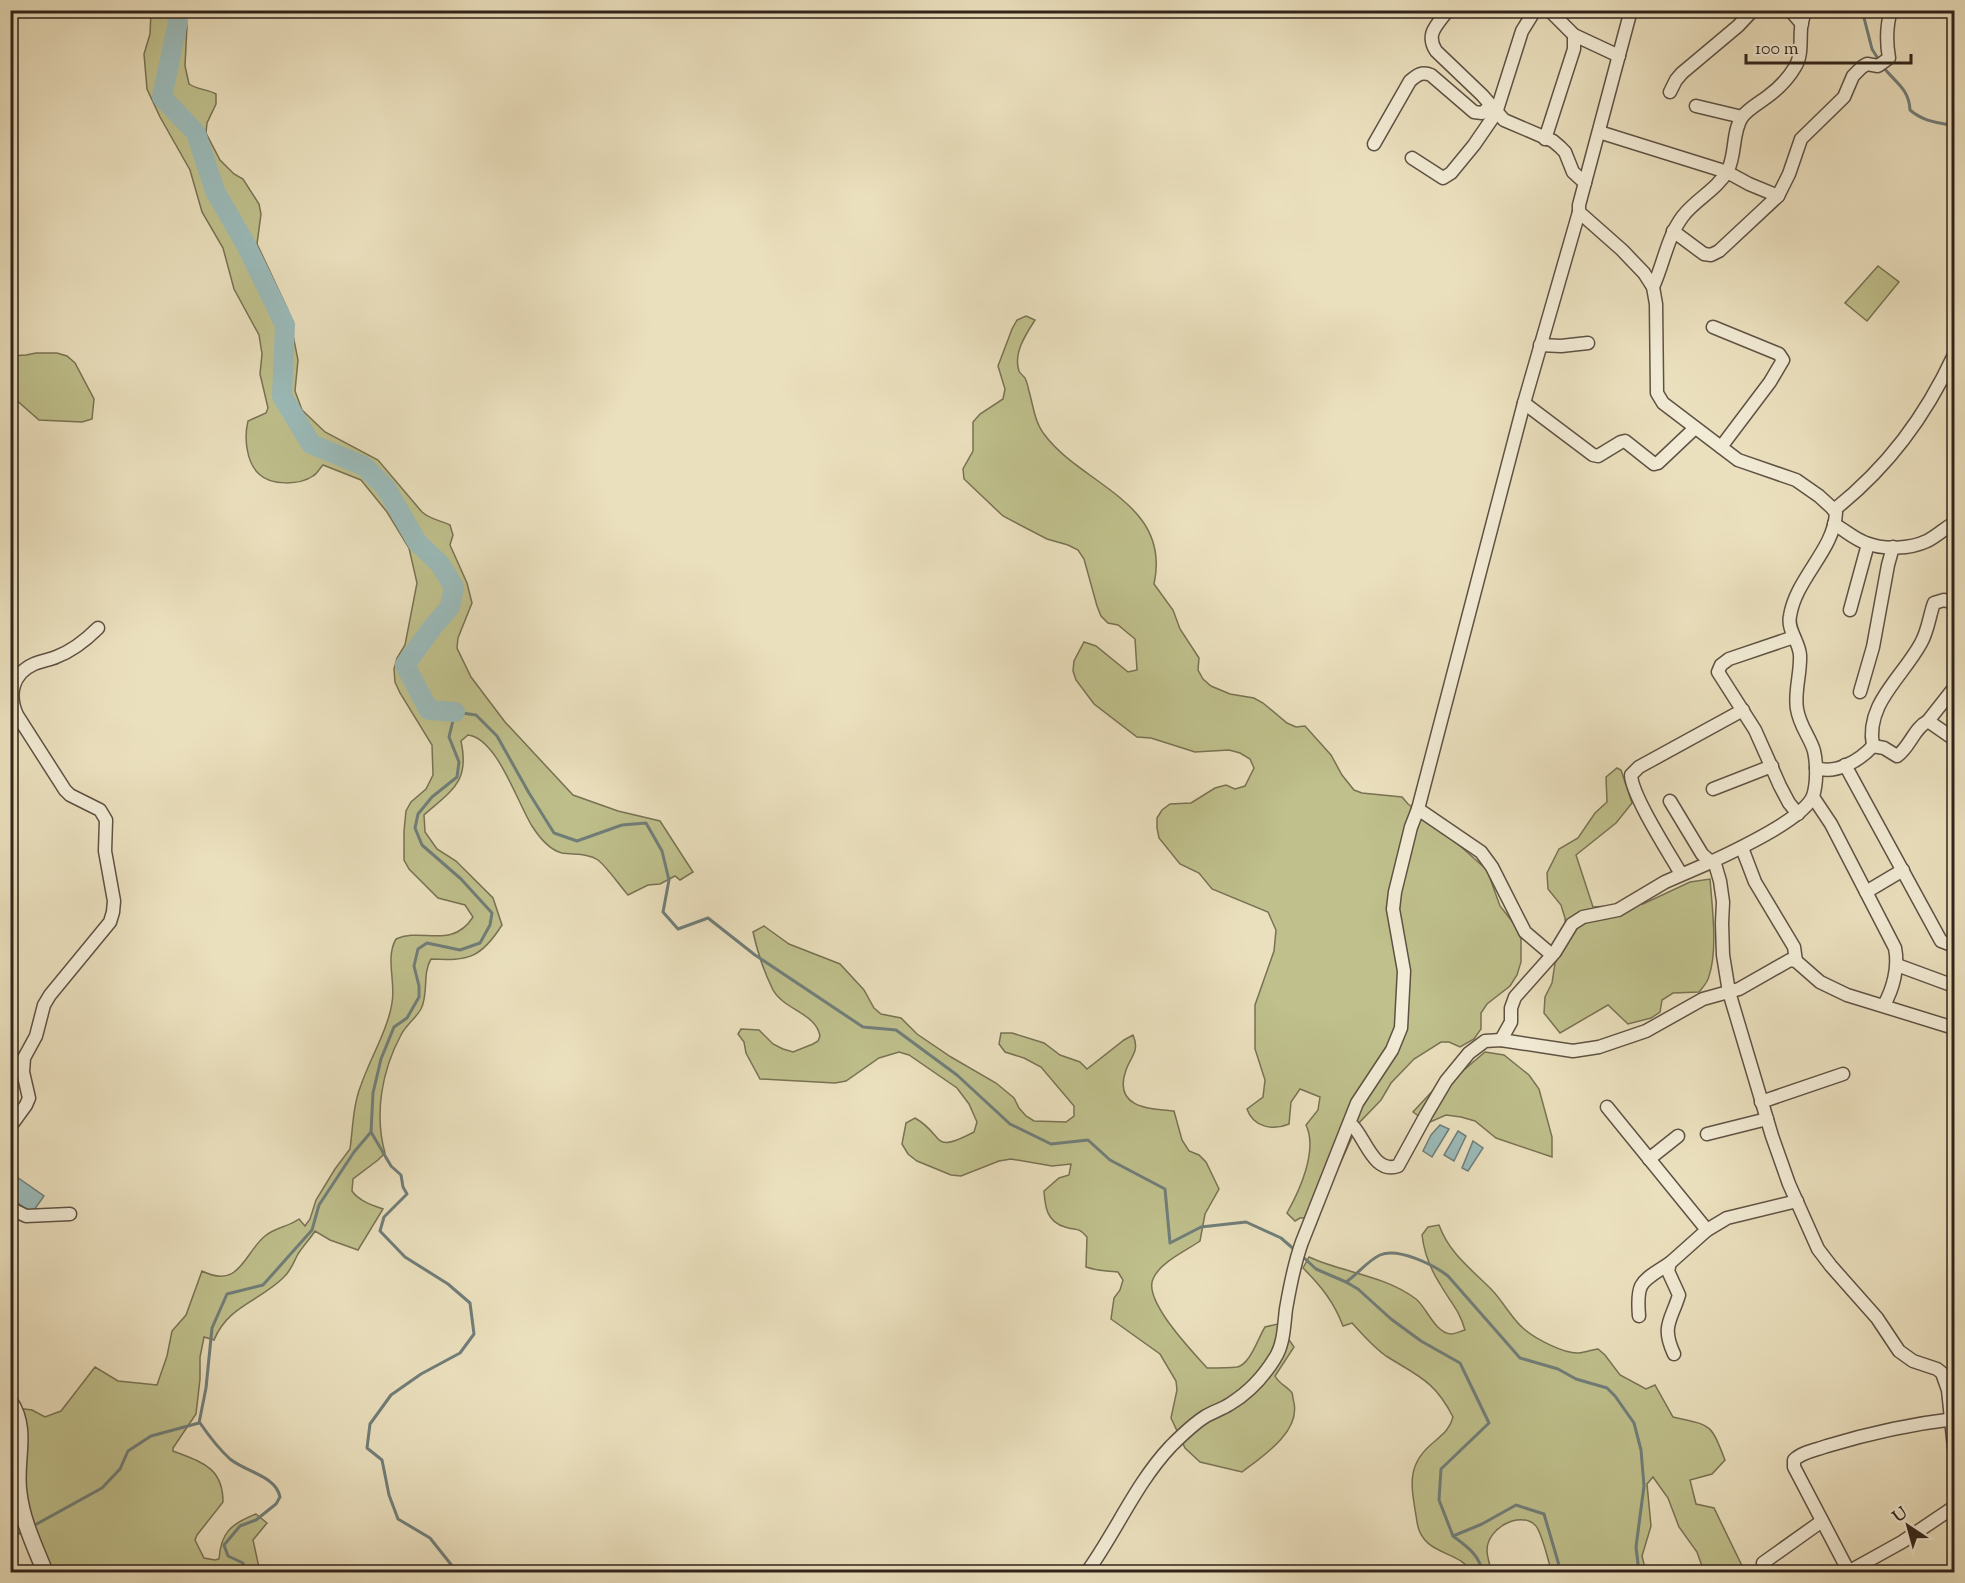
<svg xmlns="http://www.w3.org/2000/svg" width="1965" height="1583" font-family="'Sorts Mill Goudy',serif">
	<rect width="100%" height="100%" fill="#ebe0be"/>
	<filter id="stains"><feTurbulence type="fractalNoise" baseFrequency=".00333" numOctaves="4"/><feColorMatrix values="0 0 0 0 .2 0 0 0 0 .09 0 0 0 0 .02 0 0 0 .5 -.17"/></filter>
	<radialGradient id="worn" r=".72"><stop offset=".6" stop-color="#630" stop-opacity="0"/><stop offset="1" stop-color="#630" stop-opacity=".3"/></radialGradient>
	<g fill="#bfc08c" stroke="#787254" stroke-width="1.5">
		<path d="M151 11H184L187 26 185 66 189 84C198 90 207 89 216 94V104L207 123 206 133 220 160 234 174 243 179 259 204 261 214 257 244 288 310 298 360 295 391 302 410 325 432 378 460 422 512C431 520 440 520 450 525L453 535 450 545 467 583 472 603 458 638 457 648 471 677 505 722 573 795 618 811 660 821 693 872 680 880 675 876 660 884 648 885 628 895C619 885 608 868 598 860 588 853 573 855 562 853 550 850 539 837 532 826 518 804 497 738 468 735L461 741C470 782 452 790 424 815L425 832 437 849 456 861 493 898 502 925C481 958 469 961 431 959 422 974 429 993 421 1009 416 1018 406 1025 401 1035 382 1070 374 1114 385 1153L378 1160 353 1179 352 1191C359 1201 372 1205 383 1209L358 1250 330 1240 315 1231C310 1239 303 1246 298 1254 293 1263 291 1271 283 1278 258 1302 228 1306 214 1340L204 1337 200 1357V1379L196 1414 173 1448V1451C201 1462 223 1467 223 1502L197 1535 195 1540 204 1558 215 1560 219 1559C221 1532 231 1524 256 1514L267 1523 253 1540 260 1572H41L12 1488 10 1407 32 1410 45 1417 61 1411 95 1367 118 1381 157 1385 167 1356 172 1331 186 1315 202 1271C240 1290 244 1253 265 1236 276 1227 288 1227 299 1219L305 1226 310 1219 316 1200 335 1169 350 1149C353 1127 353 1105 361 1085 370 1059 388 1029 392 1003 396 982 385 958 396 939 421 927 452 950 473 917L465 905 438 898 409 869 404 860V831L406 811 411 802 426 789 433 775 432 745 400 693 395 682 394 669 397 658 405 645 417 583 409 548 387 512 361 480 323 465C320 468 317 474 313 476 300 485 271 486 259 474 246 462 244 437 248 421L266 413 268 408 260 374 262 354 259 335 234 289 223 248 202 212 190 170 160 117 147 89 144 54 150 34Z"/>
		<polygon points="1878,266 1899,282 1867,321 1845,303"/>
		<path d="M1026 316 1035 320C1026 334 1013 353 1019 371 1020 373 1023 376 1025 378 1027 382 1028 387 1029 391 1033 405 1035 423 1044 434 1081 485 1172 502 1154 584L1173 610 1180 629 1199 658 1198 670 1203 679 1211 686 1230 694 1254 698 1263 703 1287 723 1296 727 1305 726 1331 755 1342 775 1354 790 1362 793 1402 797 1408 804 1439 827 1487 870 1500 906 1515 925 1521 939V962L1517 975 1510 986 1487 1004 1481 1013V1029L1474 1039 1460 1047 1449 1042H1441L1414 1059 1391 1083 1381 1100 1358 1124 1321 1206 1307 1218H1300L1295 1221 1287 1213C1300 1190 1318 1150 1306 1125L1318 1110 1320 1097 1300 1089 1291 1102 1289 1124C1273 1131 1253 1127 1247 1109L1263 1097 1265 1080 1255 1049V1005L1274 951 1276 930 1268 912 1212 889 1199 873 1180 864 1159 838 1157 828V818L1162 810 1170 804 1191 803 1215 788 1226 785 1235 789 1245 786 1254 768 1250 759 1240 753 1229 750 1195 752 1151 738 1137 737 1094 704 1076 680 1073 671 1074 661 1084 642 1096 646 1128 672 1137 670 1135 639 1118 625 1108 623 1101 616 1097 606 1084 559 1078 550 1068 545 1047 539 1003 516 964 479 963 469 973 451V422L980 414 1003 399 1005 389 998 366 1012 329 1017 320Z"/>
		<polygon points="36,353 57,353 67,356 75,363 94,399 92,419 82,422 39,420 15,399 11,399 11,356 26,355"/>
		<path d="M1617 768 1621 770 1632 803 1616 823 1576 855 1593 907 1643 904 1690 882 1710 879C1712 906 1718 950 1709 976 1708 982 1703 987 1699 992L1673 993 1662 1000 1660 1012 1651 1018 1628 1024 1608 1005 1560 1033 1544 1013 1545 997 1552 983 1555 963 1567 944 1565 918 1561 905 1548 889 1547 873 1559 849 1578 838 1595 813 1607 802 1606 777Z"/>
		<path d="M764 926 789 944 840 964 864 990 874 1008 881 1014 901 1018 917 1034 951 1057 996 1083 1014 1098 1019 1108 1026 1116 1034 1121 1066 1122 1074 1116V1106L1041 1067 1024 1058 1005 1052 999 1044 1001 1033H1012L1044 1043 1060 1055 1080 1062 1087 1069 1124 1040 1133 1035C1140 1051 1131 1056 1126 1070 1113 1107 1147 1109 1174 1111L1182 1140 1189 1151 1199 1155 1206 1162 1219 1189 1205 1214 1200 1241C1186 1251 1160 1262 1153 1279 1143 1301 1193 1352 1207 1368 1217 1368 1228 1368 1237 1367 1250 1365 1258 1338 1265 1327L1278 1324 1294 1347 1275 1376C1279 1384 1288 1387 1292 1393 1293 1396 1293 1400 1294 1403 1300 1432 1263 1456 1242 1472L1200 1462 1185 1448 1171 1418 1177 1390 1176 1381 1160 1354 1111 1319 1114 1298 1120 1290 1123 1280 1118 1272C1105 1270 1100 1272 1086 1267L1087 1237C1077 1226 1077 1231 1065 1227 1047 1222 1045 1207 1044 1191L1059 1178 1069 1175 1071 1164 1052 1166 1011 1159 999 1161 961 1176 951 1175 917 1161 908 1154 902 1144 906 1123 915 1118C946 1136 930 1155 974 1132L977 1122 969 1104 957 1088 909 1055 899 1052 879 1058 846 1081 835 1083 760 1079 746 1053 744 1042 738 1034 741 1029 759 1030 773 1044 783 1049 793 1052 813 1044 818 1041 820 1036C816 1013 784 1010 773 990 765 974 757 950 753 932Z"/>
		<polygon points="1485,1052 1504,1055 1529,1075 1539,1089 1552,1137 1552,1157 1496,1138 1475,1121 1461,1117 1446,1115 1428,1123 1413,1112 1438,1085 1459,1074"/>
		<path d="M1439 1225C1449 1253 1471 1269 1491 1289 1503 1301 1511 1318 1524 1329 1536 1339 1564 1354 1579 1353 1585 1352 1592 1350 1598 1349L1605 1355 1620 1375 1646 1389 1655 1385 1673 1417C1712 1426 1710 1422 1725 1460L1712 1474 1690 1480 1696 1504 1714 1508 1745 1572H1704L1697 1552 1679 1527 1668 1498 1653 1477 1647 1484 1651 1526 1642 1556 1646 1572H1552C1548 1562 1542 1531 1535 1525 1519 1510 1487 1529 1487 1550 1487 1557 1490 1566 1492 1572H1470C1462 1550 1422 1557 1417 1522 1412 1488 1404 1466 1434 1442 1443 1434 1450 1429 1453 1417 1435 1381 1418 1376 1386 1356 1373 1347 1363 1335 1352 1323L1343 1326C1334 1302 1321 1286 1303 1268L1309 1257C1344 1273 1384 1275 1416 1299 1427 1308 1435 1333 1451 1334 1455 1334 1461 1331 1465 1330 1459 1309 1450 1302 1440 1284 1431 1270 1424 1252 1422 1235L1428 1227Z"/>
	</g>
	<g fill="#9bbbba" stroke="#707e7a" stroke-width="1.5">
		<polygon points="1440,1125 1449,1129 1432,1157 1423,1151 1431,1135"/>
		<polygon points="1458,1131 1466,1136 1454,1161 1444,1155"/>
		<polygon points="1473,1141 1483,1148 1468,1171 1462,1168"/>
		<polygon points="17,1177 44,1196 32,1213 11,1198 11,1187"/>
	</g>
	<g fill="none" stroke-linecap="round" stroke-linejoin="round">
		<g stroke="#707e7a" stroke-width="3">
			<polyline points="1862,10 1872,49 1880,62"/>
			<path d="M1884 68C1896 83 1909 89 1910 110 1924 122 1937 122 1954 126"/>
			<polyline points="371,1132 391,1166 401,1175 403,1187 407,1194 384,1217 380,1231 405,1257 448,1284 470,1303 474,1334 460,1353 421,1374 391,1395 370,1424 367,1448 382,1460 389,1495 398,1519 430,1538 457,1572"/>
			<polyline points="1301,1255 1316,1269 1346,1282 1358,1289 1391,1319 1421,1341 1460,1363 1489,1423 1441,1469 1439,1500 1453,1536 1482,1524 1516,1505 1544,1514 1561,1572"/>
			<path d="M1346 1282C1358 1274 1367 1261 1380 1255 1398 1247 1434 1265 1448 1276L1520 1358 1558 1369 1576 1379 1607 1388 1615 1396 1634 1423 1641 1450 1644 1486 1636 1547 1639 1572"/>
			<path d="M200 1423C209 1436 219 1449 230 1459 246 1472 276 1476 280 1497L276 1504 256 1520 240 1526 224 1545 228 1556 243 1563 245 1572"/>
			<polyline points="33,1526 102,1488 120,1469 128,1451 151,1436 199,1423 206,1388 212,1328 227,1294 263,1285 312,1230 319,1205 354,1152 371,1132 373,1093 381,1059 394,1027 407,1018 419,997 419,986 414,966 418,949 427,943 460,950 480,943 490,925 492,913 461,879 422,845 415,828 418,814 432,797 457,777 459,762 449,737 455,712 476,715 497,736 529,793 554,833 577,841 622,825 646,823 662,851 669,880 663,912 678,929 708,918 755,955 863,1027 896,1030 957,1075 1010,1124 1051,1144 1088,1140 1110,1160 1165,1189 1170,1243 1201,1227 1246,1222 1281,1238 1296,1251"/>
			<polyline points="10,1531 18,1534 22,1532"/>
			<path d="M1453 1536C1466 1546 1480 1555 1482 1572"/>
		</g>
		<polyline stroke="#9bbbba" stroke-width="20" points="175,10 178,22 162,97 196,133 215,191 245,243 285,325 282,396 311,444 364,466 386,488 417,542 440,564 454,587 450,607 432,628 405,665 429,710 455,712"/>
		<defs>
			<g id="minor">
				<path d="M1448 10C1437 25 1425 34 1436 51L1482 95 1504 120 1553 141 1560 147 1565 152 1573 172 1585 183"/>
				<polyline points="1549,10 1574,35 1619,56"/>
				<path d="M1631 10 1579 205V212L1622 250 1644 273 1653 287 1656 304 1657 393 1663 403 1738 460 1796 480 1819 496 1831 507 1836 513C1834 550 1796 578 1790 616 1787 630 1799 641 1800 655 1801 673 1794 692 1797 709 1800 727 1810 737 1814 751 1817 764 1817 784 1813 796 1804 819 1734 851 1711 862L1715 864 1720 881 1723 902 1722 923 1723 955 1729 992 1772 1136 1789 1184 1818 1249 1831 1266 1877 1318 1899 1351 1913 1361 1937 1369 1942 1373 1948 1390 1954 1448"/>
				<polyline points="1790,10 1802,24"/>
				<polyline points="1670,92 1676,80 1682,73 1738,26 1753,10"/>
				<polyline points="1696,106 1742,117"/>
				<path d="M1599 132 1727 172 1749 184 1778 196 1789 174 1801 139 1844 97 1853 76 1862 67 1867 64 1878 66 1889 58C1886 41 1886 27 1891 10"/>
				<polyline points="1545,139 1574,49 1574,35"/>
				<path d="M1374 144 1410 81C1417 75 1422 71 1431 75L1474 112 1482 113 1491 106"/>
				<polyline points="1412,158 1443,178 1451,173 1474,145 1496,113 1522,31 1535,10"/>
				<polyline points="1673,231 1704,254 1711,255 1719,251 1778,196"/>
				<path d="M1653 287C1664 263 1667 237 1683 216 1696 199 1717 190 1728 170 1736 154 1732 132 1742 117 1748 109 1759 103 1767 97 1778 89 1788 79 1795 67 1806 50 1795 26 1807 10"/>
				<polyline points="1713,327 1779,354 1783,360 1770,382 1721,447"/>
				<polyline points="1540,345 1561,346 1588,343"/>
				<polyline points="1524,403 1593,455 1598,456 1621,442 1625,441 1654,464 1658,463 1695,428"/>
				<path d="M1834 510C1888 467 1925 417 1954 355"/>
				<path d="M1834 524C1845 530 1854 539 1866 543 1884 550 1910 549 1927 541 1937 536 1945 528 1954 523"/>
				<polyline points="1850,610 1868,544"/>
				<polyline points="1794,637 1729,659 1721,665 1718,672 1755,730 1780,786 1789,803 1798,814"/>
				<polyline points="1860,692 1873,647 1888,565 1893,547"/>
				<polyline points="1928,721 1954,688"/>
				<path d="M1873 746C1865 704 1902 678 1921 643 1928 631 1929 617 1934 603L1944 600 1954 603"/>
				<polyline points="1845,765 1941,941 1954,946"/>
				<path d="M1816 768C1836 775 1860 760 1873 746L1884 748 1897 756C1910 747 1914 728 1928 721L1954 739"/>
				<polyline points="1713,789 1772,766"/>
				<path d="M1813 797 1831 824 1895 948C1899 967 1893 989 1884 1005"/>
				<polyline points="1418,809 1481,852 1492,867 1525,932 1552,955"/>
				<polyline points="1742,848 1755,882 1794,947 1796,961"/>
				<path d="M1681 874C1669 853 1632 796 1631 775L1639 767 1743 710"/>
				<polyline points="1866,892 1903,870"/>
				<polyline points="1897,965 1954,986"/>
				<polyline points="1501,1040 1511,1022 1511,1008 1515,997 1555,952 1572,924 1583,917 1618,910 1665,882 1711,862 1702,854 1670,801"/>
				<polyline points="1761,1102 1843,1074"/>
				<polyline points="1607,1107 1707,1230"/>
				<path d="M1349 1126H1353C1366 1140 1374 1174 1398 1166L1426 1115 1446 1081 1469 1053 1485 1041 1501 1040 1573 1051 1599 1047 1646 1031 1703 999 1739 989 1790 960 1796 961 1820 982 1847 995 1954 1028"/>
				<path d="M10 1127 26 1105 29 1098 23 1072 24 1058 36 1036 44 1005 50 995 110 922 113 912 114 901 105 851 106 820 100 810 70 795 65 790 17 715C8 695 12 674 34 664 41 661 49 660 56 657 72 651 86 640 98 628"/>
				<polyline points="1707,1134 1767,1119"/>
				<polyline points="1649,1159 1678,1136"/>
				<polyline points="10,1208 26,1216 70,1214"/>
				<path d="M1639 1316C1636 1280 1642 1282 1670 1263"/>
				<path d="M1674 1354C1661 1326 1671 1321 1679 1295L1668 1271 1670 1263 1707 1230 1727 1218 1797 1201"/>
				<polyline points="1763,1563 1822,1521"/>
				<path d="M1087 1572C1116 1532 1136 1483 1171 1446 1181 1436 1193 1424 1206 1416 1213 1412 1222 1409 1230 1404 1248 1393 1264 1376 1275 1358 1284 1344 1284 1325 1286 1309 1290 1286 1294 1264 1302 1242L1357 1103 1392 1050 1401 1028 1404 971 1393 909 1395 892 1411 827 1418 809 1524 403 1579 212"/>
				<polyline points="1848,1572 1902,1542 1954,1507"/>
				<path d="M1849 1572 1794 1467V1460C1802 1452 1816 1450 1827 1446 1870 1433 1911 1424 1954 1419"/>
			</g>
			<path id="tertiary" d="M10 1402C29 1430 14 1462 19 1493 22 1520 35 1547 45 1572"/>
		</defs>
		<use href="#minor" stroke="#5f5244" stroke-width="15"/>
		<use href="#tertiary" stroke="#5f5244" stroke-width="18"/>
		<use href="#minor" stroke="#f2ebd5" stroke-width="12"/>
		<use href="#tertiary" stroke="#f2ebd5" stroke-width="15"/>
	</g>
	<rect width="1965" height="1583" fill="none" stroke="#ebe0be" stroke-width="36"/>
	<rect x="12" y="12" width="1941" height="1559" fill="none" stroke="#30231b" stroke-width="3"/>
	<rect x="18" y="18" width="1929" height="1547" fill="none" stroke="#30231b" stroke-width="1.5"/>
	<g transform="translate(1908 1526) rotate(324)" stroke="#f2ebd5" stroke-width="4.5" paint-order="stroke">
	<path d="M0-4.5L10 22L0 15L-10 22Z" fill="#30231b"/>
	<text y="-9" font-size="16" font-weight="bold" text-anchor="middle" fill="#30231b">U</text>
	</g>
	<path d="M1746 54v9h165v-9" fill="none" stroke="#30231b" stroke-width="3"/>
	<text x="1755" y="54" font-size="18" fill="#30231b" stroke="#f2ebd5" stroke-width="4.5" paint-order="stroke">100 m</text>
	<rect width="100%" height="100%" filter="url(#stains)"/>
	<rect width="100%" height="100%" fill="url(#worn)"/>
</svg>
